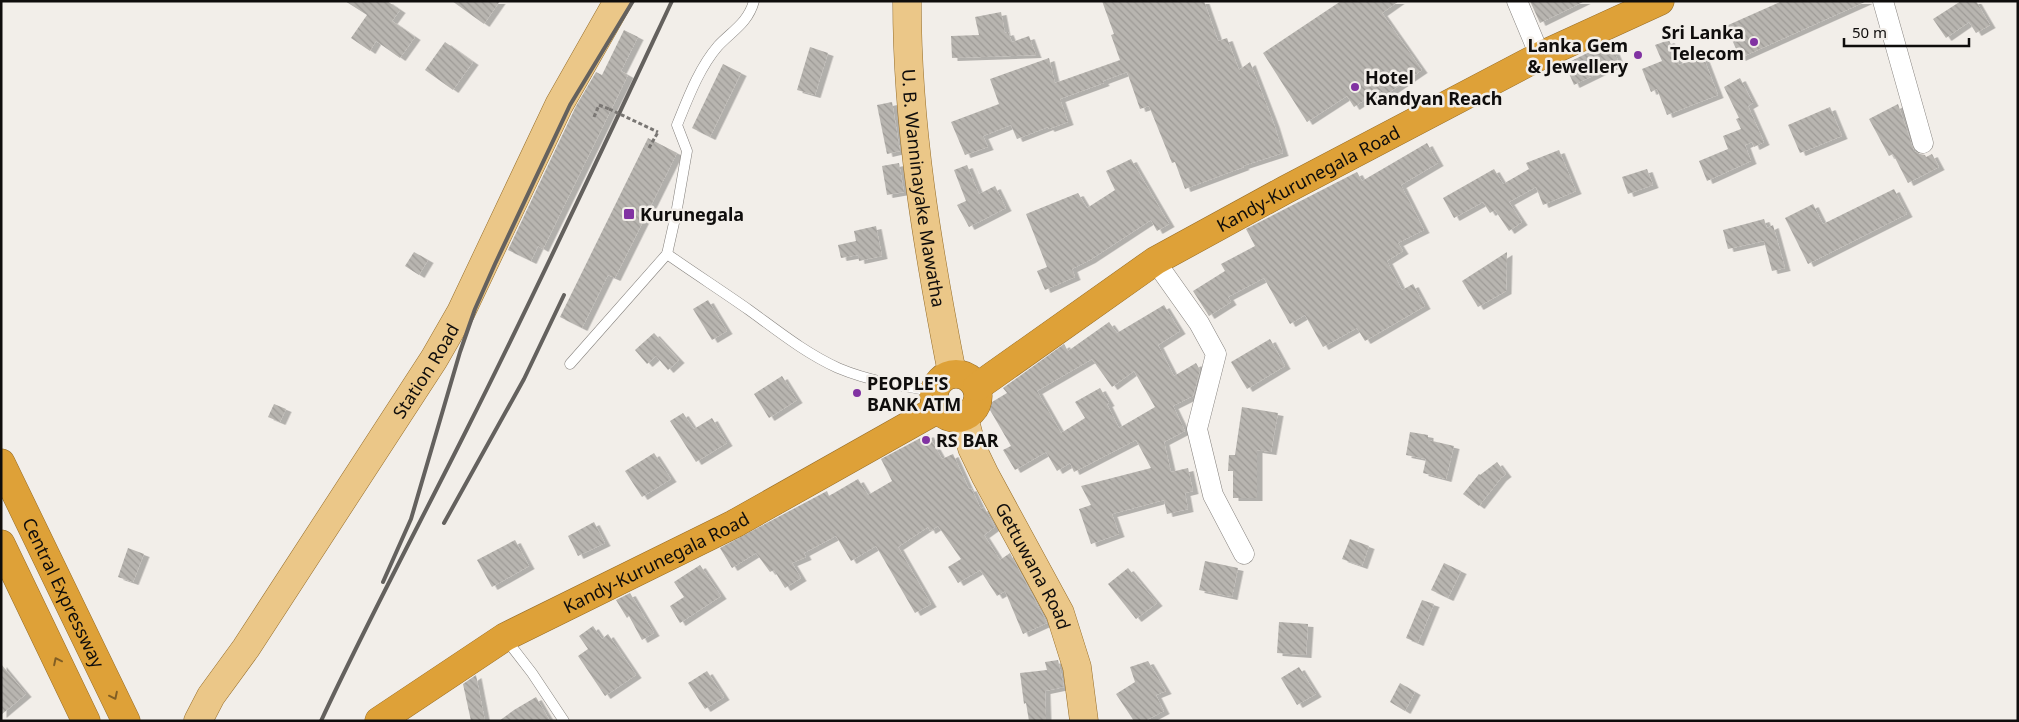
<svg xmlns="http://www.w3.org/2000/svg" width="2019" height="722" font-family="'Noto Sans',sans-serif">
	<defs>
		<pattern id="building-back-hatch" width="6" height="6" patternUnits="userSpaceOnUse" patternTransform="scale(1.25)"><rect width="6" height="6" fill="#b8b5b0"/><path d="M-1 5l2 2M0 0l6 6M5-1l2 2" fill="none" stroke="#9d9a96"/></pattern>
		<filter id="shadow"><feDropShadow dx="5.5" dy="3" stdDeviation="0" flood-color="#0004"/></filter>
	</defs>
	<rect width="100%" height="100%" fill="#f2eee9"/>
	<g fill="url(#building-back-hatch)" fill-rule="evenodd" filter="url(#shadow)">
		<polygon points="345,1 387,1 400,10 392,21 415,37 400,58 376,41 370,51 351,38 367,15"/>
		<polygon points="452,1 500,1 484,24"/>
		<polygon points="1102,1 1204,1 1218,41 1227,38 1239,70 1250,62 1274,124 1283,153 1243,166 1244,167 1185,189 1175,162 1172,163 1149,106 1140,109 1127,72 1103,81 1104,83 1060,99 1068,122 1049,129 1048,127 1017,139 1011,125 983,136 988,147 965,155 951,122 999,104 990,79 1049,58 1055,83 1120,60 1111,35 1114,34"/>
		<polygon points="1341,1 1399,1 1382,13 1422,70 1384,96 1380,90 1354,107 1347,96 1307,122 1263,53"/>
		<polygon points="1530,1 1585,1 1540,23"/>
		<polygon points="1782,1 1867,1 1740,58 1726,26"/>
		<polygon points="1961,1 1976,1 1990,25 1976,33 1969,22 1946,38 1933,19"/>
		<polygon points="1001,12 1005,33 1008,32 1012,42 1029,36 1036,55 952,58 951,36 979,35 975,17"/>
		<polygon points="624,30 638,37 621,71 628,75 543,249 538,246 531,261 508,250 576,106 596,72 602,75"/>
		<polygon points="1669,40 1679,65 1703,56 1718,95 1667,115 1657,89 1651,92 1642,69 1662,61 1655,45"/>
		<polygon points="445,42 473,62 453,90 425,70"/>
		<polygon points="1610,42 1619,63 1574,85 1565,64"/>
		<polygon points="810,47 828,53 815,95 797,90"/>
		<polygon points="723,64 741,73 710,137 692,128"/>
		<polygon points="1740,78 1753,103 1748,106 1764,142 1754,147 1752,142 1745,145 1751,161 1707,181 1699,161 1728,149 1723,136 1741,129 1736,119 1739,118 1724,87"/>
		<polygon points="892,102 900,151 887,154 877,105"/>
		<polygon points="1898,104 1914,151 1920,154 1925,155 1926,157 1932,154 1939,167 1908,183 1893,154 1889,156 1869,119"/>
		<polygon points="1830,107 1842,136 1800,153 1788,125"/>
		<polygon points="648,138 677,153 615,278 608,275 582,328 560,317"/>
		<polygon points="1427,143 1438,163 1401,185 1424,230 1398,243 1403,251 1387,261 1402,290 1413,284 1425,306 1365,341 1357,328 1323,347 1305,315 1290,324 1264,278 1228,297 1231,302 1209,316 1193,291 1225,271 1221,264 1255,246 1246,229 1357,172 1362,181"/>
		<polygon points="1559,150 1576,191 1543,205 1536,187 1509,202 1522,222 1509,231 1495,210 1490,213 1483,202 1454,218 1443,198 1494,169 1503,184 1529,169 1526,163"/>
		<polygon points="1131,159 1169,224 1157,231 1151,220 1090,260 1072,269 1075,277 1045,290 1037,271 1047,267 1026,214 1078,193 1087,208 1115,190 1106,171"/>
		<polygon points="899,163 904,192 887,195 882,166"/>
		<polygon points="967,165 979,194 995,186 1006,208 969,227 957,205 966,201 954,170"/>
		<polygon points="1647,169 1653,185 1628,194 1622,177"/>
		<polygon points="1894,189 1907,214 1808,264 1785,218 1813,204 1823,224"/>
		<polygon points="1764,219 1767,228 1773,225 1785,268 1772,271 1764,241 1728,249 1723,230"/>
		<polygon points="876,226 882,256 859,261 858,255 841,258 838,245 856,241 854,231"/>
		<polygon points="414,252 428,260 419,275 405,266"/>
		<polygon points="1507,252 1506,291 1478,307 1462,281"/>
		<polygon points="708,300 727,331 712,340 693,309"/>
		<path d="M1164 305 1180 331 1158 345 1174 376 1196 363 1200 370 1193 396 1173 406 1185 431 1164 442 1171 472 1188 468 1193 491 1185 493 1188 509 1167 514 1164 500 1112 514 1119 534 1091 544 1079 509 1091 505 1081 486 1151 468 1136 440 1074 472 1070 463 1057 471 1046 452 1015 470 1003 450 1011 446 987 405 1007 393 1003 388 1064 344 1068 351 1109 322 1117 333ZM1092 359 1112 387 1134 371 1155 407 1119 428 1107 404 1109 403 1100 388 1075 402 1085 418 1061 433 1037 391Z"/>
		<polygon points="654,333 679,360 668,370 656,356 647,364 635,350"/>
		<polygon points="1270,339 1285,366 1247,389 1231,362"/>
		<polygon points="782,376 797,400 769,418 754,394"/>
		<polygon points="274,404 286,409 280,422 268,417"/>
		<polygon points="1242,407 1278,413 1271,452 1257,450 1257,498 1233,498 1233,471 1228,471 1229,455 1235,455"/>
		<polygon points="683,413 694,429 712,418 727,443 696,462 670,421"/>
		<polygon points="1410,432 1428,435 1428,440 1454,446 1446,479 1423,473 1426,459 1406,455"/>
		<polygon points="928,434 942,459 953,454 969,489 971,488 981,509 984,507 995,527 984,535 1000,560 1010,553 1047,623 1023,634 1005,591 997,596 980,570 958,583 948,567 961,559 938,526 930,531 928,527 898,547 931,604 915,613 876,546 851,561 836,536 804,553 806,557 792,563 801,578 785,588 774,570 770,572 756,553 732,568 720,548 827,491 829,496 858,479 868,495 892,481 881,459"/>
		<polygon points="654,453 671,479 642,497 625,471"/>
		<polygon points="1497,462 1506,474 1501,478 1479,506 1463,494 1479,474 1480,475"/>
		<polygon points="594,522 605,543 578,556 568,536"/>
		<polygon points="1350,539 1369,546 1362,566 1342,559"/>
		<polygon points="515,540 529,566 492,587 477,560"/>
		<polygon points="128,548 144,554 133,582 118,577"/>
		<polygon points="1205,561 1238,568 1232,597 1199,590"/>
		<polygon points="1444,563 1461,571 1448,598 1431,590"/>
		<polygon points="700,565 721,596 680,623 670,606 684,597 674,582"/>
		<polygon points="1128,568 1157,603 1136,619 1108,584"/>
		<polygon points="630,593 654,633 642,640 629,616 627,618 616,600"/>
		<polygon points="1422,600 1434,604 1418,643 1406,638"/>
		<polygon points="1279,622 1308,624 1306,655 1277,653"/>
		<polygon points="593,626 602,639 608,634 636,675 605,696 578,656 588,649 579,636"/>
		<polygon points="1058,660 1064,687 1045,691 1046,720 1029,721 1026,703 1024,704 1020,673 1047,670 1045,662"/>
		<polygon points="1148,661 1166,691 1156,695 1164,711 1145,721 1134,721 1116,694 1135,682 1130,667"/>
		<polygon points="1,664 26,694 1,715"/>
		<polygon points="1299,667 1316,694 1297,705 1281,678"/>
		<polygon points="707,671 724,697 705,709 688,683"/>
		<polygon points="476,675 485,721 471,721 463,684"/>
		<polygon points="1400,683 1415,692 1405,711 1390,702"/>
		<polygon points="536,697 550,721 499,721 514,710"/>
	</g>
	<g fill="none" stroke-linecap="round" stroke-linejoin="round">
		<defs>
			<g id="lane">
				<path d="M667 254C694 273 722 291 749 310 778 331 805 353 838 368 869 381 901 386 934 391"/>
				<path d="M570 364 667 254 676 214 687 151 677 125C688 98 699 68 718 46 732 31 748 23 754 1"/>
				<polyline points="505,638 532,673 564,721"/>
			</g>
			<g id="street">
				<polyline points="1517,1 1540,56"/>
				<polyline points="1883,1 1923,143"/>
				<polyline points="1155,261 1199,323 1216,354 1197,429 1213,495 1244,554"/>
			</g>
			<g id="primary">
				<path id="s1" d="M907 1C907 128 928 250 952 373"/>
				<path id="s2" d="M964 417 972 448 985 475 1060 613 1077 667 1084 721"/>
				<path id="s3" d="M198 721 211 696 246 648 434 359 461 312 559 105 618 1"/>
			</g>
			<g id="highway">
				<circle cx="956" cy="396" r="22"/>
				<path id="s4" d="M977 387 1155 261 1285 190 1540 56 1660 1"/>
				<path id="s5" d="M1 463 126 721"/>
				<polyline points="1,544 86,721"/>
				<path id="s6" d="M379 721 505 637 734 524 938 409"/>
			</g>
		</defs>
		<use href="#lane" stroke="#85817d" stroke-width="11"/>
		<use href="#street" stroke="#85817d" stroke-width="21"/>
		<use href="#primary" stroke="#966d29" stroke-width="29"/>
		<use href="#highway" stroke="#966d29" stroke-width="29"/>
		<g stroke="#797673" stroke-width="3" stroke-dasharray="4 2.5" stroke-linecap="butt">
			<polyline points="594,117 599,105 609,109"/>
			<polyline points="649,148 658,132"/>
		</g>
		<use href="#lane" stroke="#fff" stroke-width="10"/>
		<use href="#street" stroke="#fff" stroke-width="20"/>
		<use href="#primary" stroke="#ebc788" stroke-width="28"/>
		<use href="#highway" stroke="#dea138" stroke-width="28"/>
		<g stroke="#64615e" stroke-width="4">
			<polyline points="444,523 524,379 564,295"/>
			<polyline points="383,582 411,519 460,352 475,309 495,264 570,105 633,1"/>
			<path d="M321 721C367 622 418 527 467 429 538 288 605 144 672 1"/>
		</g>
		<polyline stroke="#797673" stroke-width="3" stroke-dasharray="4 2.5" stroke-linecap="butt" points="609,109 658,132"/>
	</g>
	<defs><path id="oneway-chevron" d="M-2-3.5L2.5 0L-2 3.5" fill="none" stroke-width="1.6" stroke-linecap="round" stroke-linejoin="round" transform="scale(1.25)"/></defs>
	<g stroke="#815e24">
		<use href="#oneway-chevron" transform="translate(57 661) rotate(-116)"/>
		<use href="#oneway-chevron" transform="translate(114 696) rotate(64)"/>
	</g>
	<g fill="#8132a2" stroke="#f2eee9" stroke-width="2">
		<circle cx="1754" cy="42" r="5"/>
		<circle cx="1638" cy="55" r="5"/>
		<circle cx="1355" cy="87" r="5"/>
		<rect x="623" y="208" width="12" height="12" rx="2.5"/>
		<circle cx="857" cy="393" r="5"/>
		<circle cx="926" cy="440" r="5"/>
	</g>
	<g text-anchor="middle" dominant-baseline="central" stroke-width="5" stroke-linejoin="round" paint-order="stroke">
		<g font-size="18" font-weight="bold" fill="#0f0d0c" stroke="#f2eee9" text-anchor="start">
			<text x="1744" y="32" text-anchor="end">Sri Lanka<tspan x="1744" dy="21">Telecom</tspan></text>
			<text x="1628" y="45" text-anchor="end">Lanka Gem<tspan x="1628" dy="21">&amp; Jewellery</tspan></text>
			<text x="1365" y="77">Hotel<tspan x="1365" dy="21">Kandyan Reach</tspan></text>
			<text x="640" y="214">Kurunegala</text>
			<text x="867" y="383">PEOPLE'S<tspan x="867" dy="21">BANK ATM</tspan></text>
			<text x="936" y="440">RS BAR</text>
		</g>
		<g font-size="18" fill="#0f0d0c" stroke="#f2eee9">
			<text stroke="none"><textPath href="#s4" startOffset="392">Kandy-Kurunegala Road</textPath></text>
			<text stroke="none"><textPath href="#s1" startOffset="188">U. B. Wanninayake Mawatha</textPath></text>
			<text stroke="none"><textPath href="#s3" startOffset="418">Station Road</textPath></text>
			<text stroke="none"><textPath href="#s6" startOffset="320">Kandy-Kurunegala Road</textPath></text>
			<text stroke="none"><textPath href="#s2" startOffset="165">Gettuwana Road</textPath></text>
			<text stroke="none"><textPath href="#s5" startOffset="144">Central Expressway</textPath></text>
		</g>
	</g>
	<rect width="2019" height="722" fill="none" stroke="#0f0d0c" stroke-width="5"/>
	<path d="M1844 38v8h125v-8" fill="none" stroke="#0f0d0c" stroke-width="2.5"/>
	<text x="1852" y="38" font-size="15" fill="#0f0d0c" stroke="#f2eee9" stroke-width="4" paint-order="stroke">50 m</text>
</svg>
